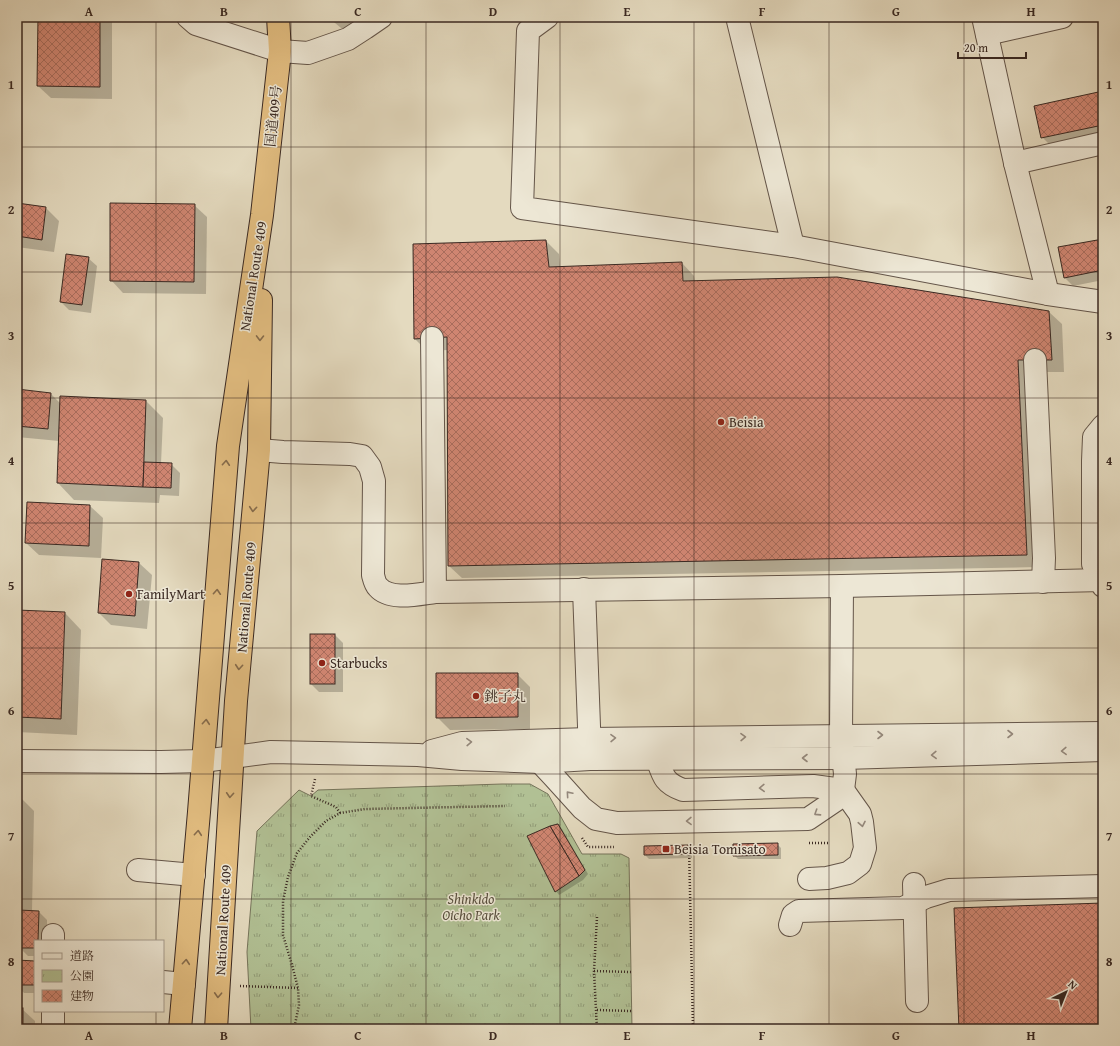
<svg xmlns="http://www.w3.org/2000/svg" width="1120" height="1046" font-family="'Gentium Book Plus','Noto Serif JP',serif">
	<defs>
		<pattern id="park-tufts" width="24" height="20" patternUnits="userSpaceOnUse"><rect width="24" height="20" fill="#b1c094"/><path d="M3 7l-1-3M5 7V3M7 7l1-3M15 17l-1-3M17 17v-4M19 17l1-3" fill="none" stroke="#919c78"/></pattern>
		<pattern id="building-cross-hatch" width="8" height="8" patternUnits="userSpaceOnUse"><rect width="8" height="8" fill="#cf8571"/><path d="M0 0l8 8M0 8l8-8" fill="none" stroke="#a96d5c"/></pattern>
	</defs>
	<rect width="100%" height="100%" fill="#e4dabf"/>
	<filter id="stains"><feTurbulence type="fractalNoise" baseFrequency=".005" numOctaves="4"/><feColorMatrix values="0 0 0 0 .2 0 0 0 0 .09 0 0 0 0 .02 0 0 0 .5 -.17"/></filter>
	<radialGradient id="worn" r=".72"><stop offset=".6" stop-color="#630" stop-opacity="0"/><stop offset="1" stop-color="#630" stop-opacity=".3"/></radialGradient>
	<polygon fill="url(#park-tufts)" stroke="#76745b" points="502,784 530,784 548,794 582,854 621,854 629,858 632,1029 251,1029 247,952 257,831 299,790 311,796 318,790"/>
	<g fill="#0003">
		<polygon points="39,17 112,17 112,99 51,98 38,86"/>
		<polygon points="328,17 383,17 350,31 341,28"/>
		<polygon points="1103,92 1103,140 1055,150 1042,137"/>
		<polygon points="17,201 21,205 46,208 59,221 54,252 17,247"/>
		<polygon points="194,205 207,217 206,294 123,293 111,280"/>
		<polygon points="1103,240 1103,280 1073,286 1065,278"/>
		<polygon points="546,241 559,254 560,268 682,263 694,276 695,281 1049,312 1062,324 1064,372 1030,372 1039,567 462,578 449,566 448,350 427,351 415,339"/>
		<polygon points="88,258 97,266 91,313 69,310 61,302"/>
		<polygon points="17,390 51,394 61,404 146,401 163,418 161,464 171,464 180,473 179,496 160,495 159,503 74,500 58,483 59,441 17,437"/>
		<polygon points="28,503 90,506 103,518 101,558 39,555 26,543"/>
		<polygon points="103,560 139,563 152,575 147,629 111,625 99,613"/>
		<polygon points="17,611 65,613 81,630 77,735 17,732"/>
		<polygon points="311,635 335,635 343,643 343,692 319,692 311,684"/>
		<polygon points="517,674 530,687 530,729 450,730 437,717"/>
		<polygon points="17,794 34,811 32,911 39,912 47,920 47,941 35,941 35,956 28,956 19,947 20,924 17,924"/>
		<polygon points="558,825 562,829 588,874 583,880 559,895 556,891"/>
		<polygon points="777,844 781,848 781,859 738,859 734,855"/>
		<polygon points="688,846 692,850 692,858 649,859 645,855"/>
		<polygon points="17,961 35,962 35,993 24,993 17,986"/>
		<polygon points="17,1009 22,1009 35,1021 35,1029 17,1029"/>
	</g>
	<g fill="url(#building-cross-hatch)" stroke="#3a2922">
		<polygon points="38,17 100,17 100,87 37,86"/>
		<polygon points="1103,91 1103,125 1041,138 1034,106"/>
		<polygon points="17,203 46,207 42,240 17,236"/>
		<polygon points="110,203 195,204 194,282 110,281"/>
		<polygon points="1103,239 1103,270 1064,278 1058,247"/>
		<polygon points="546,240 549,267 682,262 683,281 837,277 1049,311 1052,360 1018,360 1027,555 448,566 447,337 414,339 413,244"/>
		<polygon points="66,254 89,257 82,305 60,302"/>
		<polygon points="17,389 51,393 48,429 17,426"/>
		<polygon points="60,396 146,400 143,487 57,483"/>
		<polygon points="144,462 172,463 171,488 143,487"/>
		<polygon points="27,502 90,505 89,546 25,543"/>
		<polygon points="102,559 139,562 135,616 98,613"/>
		<polygon points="17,610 65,612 61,719 17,717"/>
		<rect x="310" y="634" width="25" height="50"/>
		<polygon points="436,673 518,673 518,717 436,718"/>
		<polygon points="558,824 585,870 579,876 550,826"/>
		<polygon points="550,826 579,876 555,892 527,836"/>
		<polygon points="778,843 778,855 733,856 733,844"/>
		<polygon points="688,845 688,854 644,855 644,846"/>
		<polygon points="1103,903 1103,1029 959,1029 954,908"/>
		<polygon points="19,910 39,911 38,941 35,941 35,948 18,948"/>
		<polygon points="17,960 35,961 35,985 17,985"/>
		<rect x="17" y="1008" width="6" height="21"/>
	</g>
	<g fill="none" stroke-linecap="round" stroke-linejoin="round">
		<defs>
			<g id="minor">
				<polyline points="188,17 196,24 280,51 308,53 348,39 365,28 381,17"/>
				<polyline points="547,17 528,31 522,208 793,246 1048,294 1103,302"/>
				<polyline points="737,17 793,246"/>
				<polyline points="983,17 1015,163 1048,294"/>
				<polyline points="987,34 1062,17"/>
				<polyline points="1015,163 1103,143"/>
				<polyline points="432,338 435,592"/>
				<polyline points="1035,360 1044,558 1043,582"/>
				<polyline points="1103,426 1094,437 1093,461 1093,564 1103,586"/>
				<path d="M259 450 283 452 350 454 362 456 370 467 374 481 373 575C374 579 375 584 378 587 390 601 419 594 435 592L842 586 1103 580"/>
				<polyline points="584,589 590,754"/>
				<polyline points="432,751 462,743 589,739 1103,733"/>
				<path d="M657 758C663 776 664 783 683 790L813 786 843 790 860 814 862 822 865 848 860 864 848 873 827 878 809 879"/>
				<polyline points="17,761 161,762 203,761 271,752 418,755 462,759 540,762 590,759 844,758 1103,750"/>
				<polyline points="540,762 554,777 582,808 596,819 617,823 808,819 836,800 843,790 845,774 841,735 842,586"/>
				<polyline points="138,870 194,875"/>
				<polyline points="914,884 917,1001"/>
				<polyline points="790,925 793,915 799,911 903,908 926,897 949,890 1103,886"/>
				<polyline points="53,935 53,941"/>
				<polyline points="163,982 184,984"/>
				<polyline points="53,1011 53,1029"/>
			</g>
			<g id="highway">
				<polyline points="180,1029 199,812 228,446 262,215 280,51 278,17"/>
				<polyline points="216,1029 236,701 259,450 261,300"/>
			</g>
		</defs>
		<use href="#minor" stroke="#645549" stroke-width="24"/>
		<use href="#highway" stroke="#3a2922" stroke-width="24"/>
		<g stroke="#3a2922" stroke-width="2.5" stroke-dasharray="1 2" stroke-linecap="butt">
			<polyline points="315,779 311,796 336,807 340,813"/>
			<polyline points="582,838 588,847 614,847"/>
			<polyline points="809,843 828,843"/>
			<polyline points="689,846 693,1029"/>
			<polyline points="597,917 594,971 597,1029"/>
			<polyline points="594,971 631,972"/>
			<polyline points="240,986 298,988"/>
			<polyline points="597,1010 631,1011"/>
			<polyline points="294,1029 299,1005 298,988 292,965 283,935 283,901 288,877 297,853 310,837 326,821 340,813 365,809 505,806"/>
		</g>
		<use href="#minor" stroke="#ede7d5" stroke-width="22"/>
		<use href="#highway" stroke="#e2bd80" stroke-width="22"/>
	</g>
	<defs><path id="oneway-chevron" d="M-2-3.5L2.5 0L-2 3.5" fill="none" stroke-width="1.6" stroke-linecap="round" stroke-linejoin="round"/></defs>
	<g stroke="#866c4c">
		<use href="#oneway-chevron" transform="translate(260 338) rotate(91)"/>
		<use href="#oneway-chevron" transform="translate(226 463) rotate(-86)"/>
		<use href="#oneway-chevron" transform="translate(253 509) rotate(95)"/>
		<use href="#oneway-chevron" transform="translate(217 592) rotate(-86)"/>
		<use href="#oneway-chevron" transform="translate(239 667) rotate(95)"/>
		<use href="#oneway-chevron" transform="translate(206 722) rotate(-85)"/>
		<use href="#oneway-chevron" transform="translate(230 795) rotate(94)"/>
		<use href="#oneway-chevron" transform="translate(198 833) rotate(-85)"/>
		<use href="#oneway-chevron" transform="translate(186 962) rotate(-85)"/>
		<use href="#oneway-chevron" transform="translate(218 995) rotate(93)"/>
	</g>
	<g stroke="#94887c">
		<use href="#oneway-chevron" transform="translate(1010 734)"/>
		<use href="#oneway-chevron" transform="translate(880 735)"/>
		<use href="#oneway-chevron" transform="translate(743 737) rotate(-1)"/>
		<use href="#oneway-chevron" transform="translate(613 738) rotate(-1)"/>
		<use href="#oneway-chevron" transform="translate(469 742) rotate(-2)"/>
		<use href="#oneway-chevron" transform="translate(1064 751) rotate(178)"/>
		<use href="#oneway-chevron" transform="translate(934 755) rotate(178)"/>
		<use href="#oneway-chevron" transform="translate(805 758) rotate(180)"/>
		<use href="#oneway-chevron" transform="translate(762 788) rotate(178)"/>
		<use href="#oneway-chevron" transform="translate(569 794) rotate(-131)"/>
		<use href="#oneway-chevron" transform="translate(817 813) rotate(147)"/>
		<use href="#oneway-chevron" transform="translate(689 821) rotate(179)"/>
		<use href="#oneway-chevron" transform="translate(862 824) rotate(79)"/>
	</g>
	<path fill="none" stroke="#3a2922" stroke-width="1" stroke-opacity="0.55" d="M156 17V941M291 17V1029M426 17V1029M560 17V1029M694 17V1029M829 17V1029M964 17V1029M17 147H1103M17 272H1103M17 398H1103M17 523H1103M17 648H1103M17 774H1103M17 899H1103M156 1011V1029"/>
	<g fill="#8f2418" stroke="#ede7d5" stroke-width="1.5">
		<circle cx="721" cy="422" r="4"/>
		<circle cx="129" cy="594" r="4"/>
		<circle cx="322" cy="663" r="4"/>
		<circle cx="476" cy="696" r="4"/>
		<rect x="662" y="845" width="8" height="8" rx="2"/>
	</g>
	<g text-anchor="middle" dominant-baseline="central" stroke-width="3" stroke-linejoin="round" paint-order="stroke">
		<g font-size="14" fill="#3a2922" stroke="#ede7d5">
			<text transform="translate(273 116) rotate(-84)">国道409号</text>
			<text transform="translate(253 276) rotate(-81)">National Route 409</text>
			<text transform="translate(246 597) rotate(-85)">National Route 409</text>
			<text transform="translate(223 920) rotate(-87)">National Route 409</text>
		</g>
		<g font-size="14" fill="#3a2922" stroke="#ede7d5" text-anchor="start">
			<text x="729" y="422">Beisia</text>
			<text x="137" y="594">FamilyMart</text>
			<text x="330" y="663">Starbucks</text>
			<text x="484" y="696">銚子丸</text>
			<text x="674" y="849">Beisia Tomisato</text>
		</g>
		<g font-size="14" font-style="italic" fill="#584f3e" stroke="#ede7d5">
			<text x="471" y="899">Shinkido<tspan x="471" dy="16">Oicho Park</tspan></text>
		</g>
	</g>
	<rect width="1120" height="1046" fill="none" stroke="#e4dabf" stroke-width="44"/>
	<rect x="34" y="940" width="130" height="72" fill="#ede7d5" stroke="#a59b8d"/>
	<rect x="42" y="953" width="20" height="6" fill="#ede7d5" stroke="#a59b8d"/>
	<text x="70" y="960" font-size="12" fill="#3a2922">道路</text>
	<rect x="42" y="970" width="20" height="12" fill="url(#park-tufts)" stroke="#a59b8d"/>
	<text x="70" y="980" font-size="12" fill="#3a2922">公園</text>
	<rect x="42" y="990" width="20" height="12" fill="url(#building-cross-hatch)" stroke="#a59b8d"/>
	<text x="70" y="1000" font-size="12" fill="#3a2922">建物</text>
	<g transform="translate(1066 992) rotate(43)" stroke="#ede7d5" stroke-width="3" paint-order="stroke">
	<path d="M0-3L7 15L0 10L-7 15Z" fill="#3a2922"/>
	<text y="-6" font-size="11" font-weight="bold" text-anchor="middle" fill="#3a2922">N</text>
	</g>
	<path d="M958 52v6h68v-6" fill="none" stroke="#3a2922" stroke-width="2"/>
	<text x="964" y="52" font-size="12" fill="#3a2922" stroke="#ede7d5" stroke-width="3" paint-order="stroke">20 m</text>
	<rect x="22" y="22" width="1076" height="1002" fill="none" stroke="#3a2922" stroke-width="1.5"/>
	<g font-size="13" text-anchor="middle" font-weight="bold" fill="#3a2922">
		<text x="89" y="16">A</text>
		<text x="224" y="16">B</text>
		<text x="358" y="16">C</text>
		<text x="493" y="16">D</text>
		<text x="627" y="16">E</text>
		<text x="762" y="16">F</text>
		<text x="896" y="16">G</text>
		<text x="1031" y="16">H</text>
		<text x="11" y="89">1</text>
		<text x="1109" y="89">1</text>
		<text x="11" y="214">2</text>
		<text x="1109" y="214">2</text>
		<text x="11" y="340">3</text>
		<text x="1109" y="340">3</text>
		<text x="11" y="465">4</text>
		<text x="1109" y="465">4</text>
		<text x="11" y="590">5</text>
		<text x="1109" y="590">5</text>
		<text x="11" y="715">6</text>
		<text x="1109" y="715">6</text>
		<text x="11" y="841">7</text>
		<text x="1109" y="841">7</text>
		<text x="11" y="966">8</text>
		<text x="1109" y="966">8</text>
		<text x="89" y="1040">A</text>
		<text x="224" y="1040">B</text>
		<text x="358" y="1040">C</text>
		<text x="493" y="1040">D</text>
		<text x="627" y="1040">E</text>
		<text x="762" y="1040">F</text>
		<text x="896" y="1040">G</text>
		<text x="1031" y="1040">H</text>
	</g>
	<rect width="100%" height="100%" filter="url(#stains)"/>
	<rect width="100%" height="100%" fill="url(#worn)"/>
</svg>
